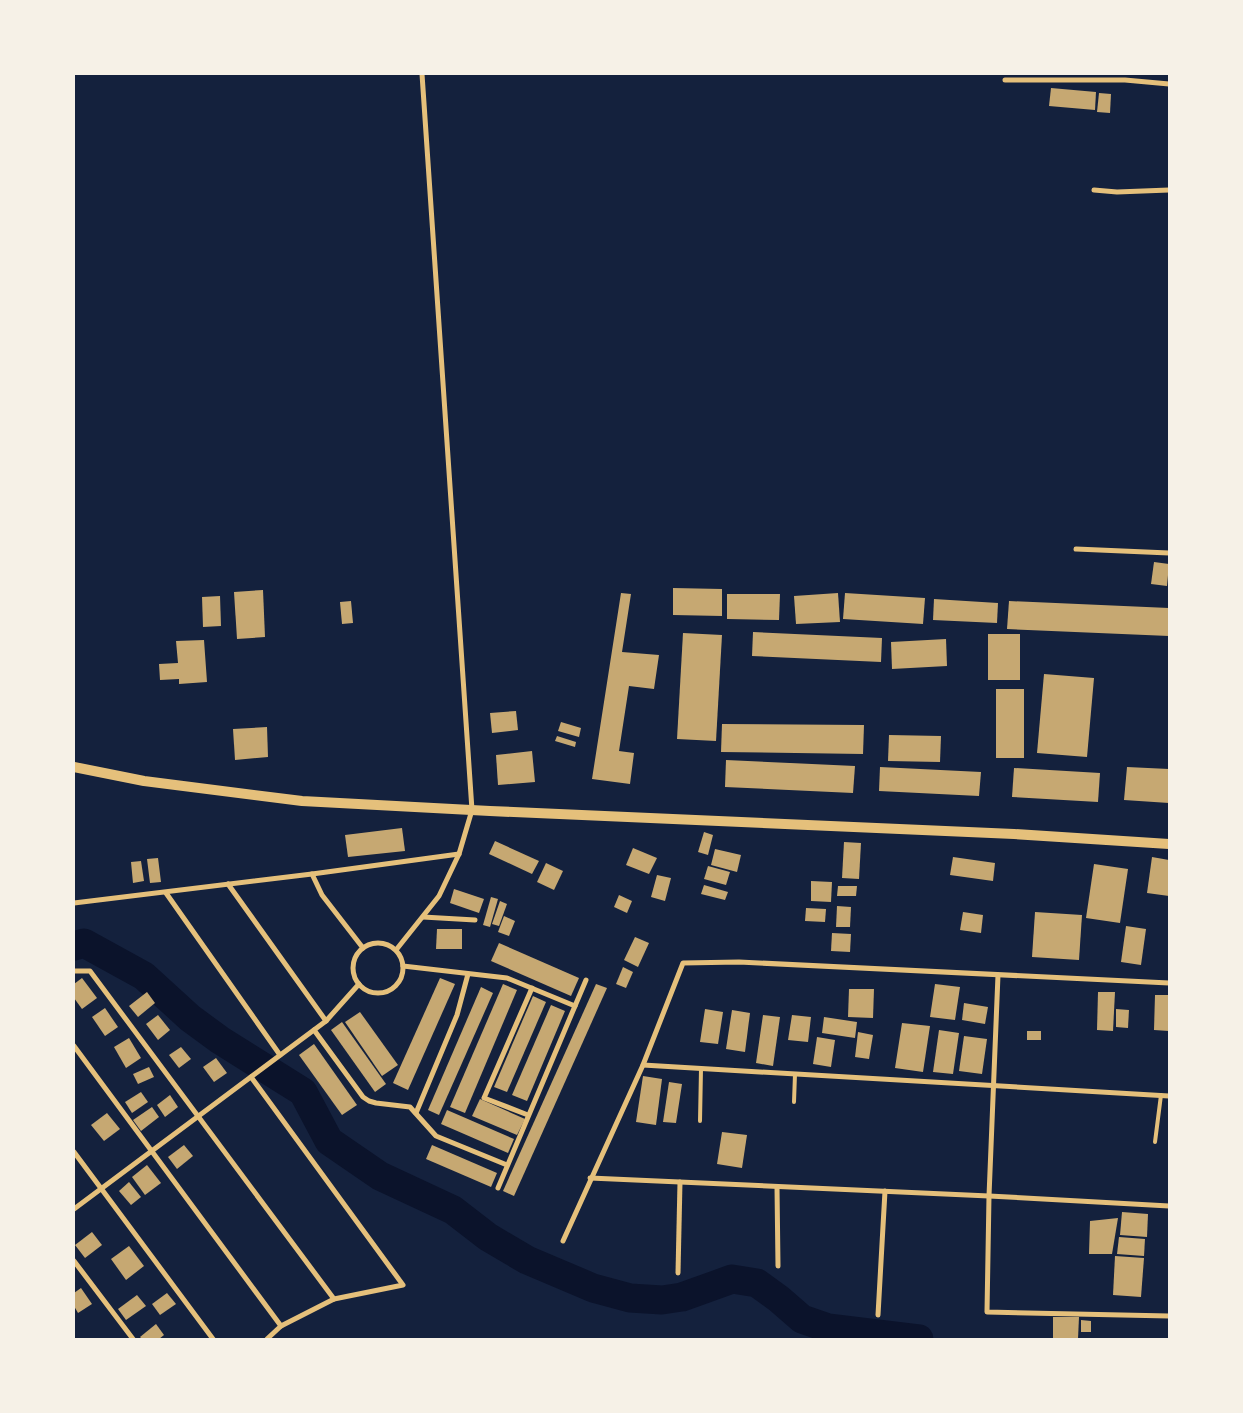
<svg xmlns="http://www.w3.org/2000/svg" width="1243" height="1413" font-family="Cabin,sans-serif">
	<rect width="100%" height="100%" fill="#14213d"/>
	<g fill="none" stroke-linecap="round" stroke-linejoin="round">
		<polyline stroke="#0b132b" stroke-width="29" points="74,946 84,943 144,976 190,1018 220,1040 303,1092 329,1141 380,1176 453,1210 488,1237 527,1260 593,1288 630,1298 662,1300 682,1297 732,1279 757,1283 779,1299 802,1319 828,1328 919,1339"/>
	</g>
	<g fill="#c6a872">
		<polygon points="1051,88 1096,92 1095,110 1049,106"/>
		<polygon points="1099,93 1111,94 1110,113 1097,112"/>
		<polygon points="1154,562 1169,564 1167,586 1151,584"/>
		<polygon points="673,588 722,589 722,616 673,615"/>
		<polygon points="263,590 265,637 237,639 234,592"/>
		<polygon points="621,593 631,594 622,652 659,655 654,689 629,686 619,751 634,753 630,784 592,779"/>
		<polygon points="838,593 840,622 796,624 794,596"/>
		<polygon points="845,593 925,598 923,624 843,619"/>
		<polygon points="727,594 780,594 779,620 727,619"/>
		<polygon points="220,596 221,626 203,627 202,597"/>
		<polygon points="934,599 998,603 997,623 933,620"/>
		<polygon points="351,601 353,623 342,624 340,602"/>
		<polygon points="1009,601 1169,608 1169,636 1007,629"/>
		<polygon points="753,632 882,638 881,662 752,656"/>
		<polygon points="683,633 722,635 716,741 677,739"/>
		<rect x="988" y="634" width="32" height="46"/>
		<polygon points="946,639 947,666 892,669 891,642"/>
		<polygon points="204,640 207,682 179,684 179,679 160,680 159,664 178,663 176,641"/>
		<polygon points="1044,674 1094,678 1087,757 1037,753"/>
		<rect x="996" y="689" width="28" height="69"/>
		<polygon points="516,711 518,730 492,733 490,713"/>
		<polygon points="561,722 581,728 579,737 558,731"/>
		<polygon points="722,724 864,725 863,754 721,752"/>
		<polygon points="267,727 268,757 235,760 233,729"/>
		<polygon points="889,735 941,736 940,762 888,761"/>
		<polygon points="557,736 576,742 575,747 555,741"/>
		<polygon points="532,751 535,782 498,785 496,755"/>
		<polygon points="726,760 855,766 853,793 725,787"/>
		<polygon points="880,767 981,772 979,796 879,791"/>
		<polygon points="1127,767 1169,769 1169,803 1124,800"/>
		<polygon points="1014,768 1100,773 1098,802 1012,797"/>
		<polygon points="402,828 405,851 348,857 345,835"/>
		<polygon points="704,832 713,835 708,855 698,852"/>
		<polygon points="495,841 539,861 532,874 489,854"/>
		<polygon points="844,842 861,843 859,879 842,878"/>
		<polygon points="633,848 657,858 649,874 626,865"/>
		<polygon points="715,849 741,855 737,872 711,865"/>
		<polygon points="953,857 995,863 993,881 950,875"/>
		<polygon points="1152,857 1169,860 1169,896 1147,893"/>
		<polygon points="158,858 161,882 150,883 147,859"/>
		<polygon points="141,861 144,881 133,883 131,862"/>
		<polygon points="546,863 563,871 554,890 537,882"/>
		<polygon points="1094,864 1128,869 1120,923 1086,918"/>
		<polygon points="708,866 730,872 726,885 704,879"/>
		<polygon points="657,875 671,878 665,901 651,897"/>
		<polygon points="811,881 832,882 831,902 811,901"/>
		<polygon points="704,885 728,892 725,900 701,894"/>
		<polygon points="838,886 857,886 856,896 837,896"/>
		<polygon points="454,889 484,899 479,913 450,903"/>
		<polygon points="619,895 632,901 627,913 614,907"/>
		<polygon points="491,897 498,899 490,927 483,925"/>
		<polygon points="500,901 507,904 499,926 492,924"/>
		<polygon points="837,906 851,907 850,927 836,927"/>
		<polygon points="806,908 826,909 825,922 805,921"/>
		<polygon points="963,912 983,915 981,933 960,930"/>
		<polygon points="1035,912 1082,915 1079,960 1032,957"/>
		<polygon points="504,916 515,921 509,936 498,932"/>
		<polygon points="1126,926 1146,929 1141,965 1121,962"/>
		<polygon points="437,929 462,929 462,949 436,949"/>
		<polygon points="832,933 851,934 850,952 831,951"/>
		<polygon points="635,937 649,943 638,967 624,960"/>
		<polygon points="499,943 579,978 571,996 491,961"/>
		<polygon points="623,967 633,972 626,988 616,984"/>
		<polygon points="82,978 97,998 82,1009 74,998 74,984"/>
		<polygon points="440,978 455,984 408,1090 393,1083"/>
		<polygon points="503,984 517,990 465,1113 450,1107"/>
		<polygon points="596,984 607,988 514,1196 503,1191"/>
		<polygon points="935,984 960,987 955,1020 930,1017"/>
		<polygon points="481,987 493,993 439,1115 428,1110"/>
		<polygon points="849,989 874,989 873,1018 848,1017"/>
		<polygon points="147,992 155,1003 138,1017 129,1006"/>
		<polygon points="1098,992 1115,992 1113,1031 1097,1030"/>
		<polygon points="1155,995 1169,995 1169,1031 1154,1030"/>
		<polygon points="533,996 546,1002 507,1092 494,1087"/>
		<polygon points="964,1003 988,1007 985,1024 962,1020"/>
		<polygon points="551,1005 565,1011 527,1101 512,1095"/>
		<polygon points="105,1008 118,1027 105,1036 92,1017"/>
		<polygon points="705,1009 723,1012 718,1044 700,1042"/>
		<polygon points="1116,1009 1129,1010 1128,1028 1116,1027"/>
		<polygon points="732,1010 750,1013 745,1052 726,1049"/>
		<polygon points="360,1012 398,1065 382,1076 345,1022"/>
		<polygon points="158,1015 170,1030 158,1040 146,1024"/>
		<polygon points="763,1015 780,1017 773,1066 756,1063"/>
		<polygon points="792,1015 811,1017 808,1042 788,1040"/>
		<polygon points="824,1017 857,1022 855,1038 822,1033"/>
		<polygon points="342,1022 386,1084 375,1092 331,1030"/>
		<polygon points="902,1023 930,1026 923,1072 895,1068"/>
		<polygon points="939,1030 959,1033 953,1074 933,1072"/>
		<rect x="1027" y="1031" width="14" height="9"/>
		<polygon points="858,1032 873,1035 869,1059 855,1057"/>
		<polygon points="964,1036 987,1039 982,1074 959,1071"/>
		<polygon points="817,1037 835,1040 831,1067 813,1064"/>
		<polygon points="129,1038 141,1058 126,1068 114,1047"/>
		<polygon points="314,1044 357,1105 342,1115 299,1055"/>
		<polygon points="181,1047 191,1059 179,1068 169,1055"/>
		<polygon points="216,1058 227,1073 214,1082 203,1067"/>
		<polygon points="149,1067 154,1077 138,1084 133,1074"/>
		<polygon points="643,1076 662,1079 656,1125 636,1122"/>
		<polygon points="669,1082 682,1084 676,1123 663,1122"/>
		<polygon points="141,1092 148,1102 132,1113 125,1102"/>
		<polygon points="170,1095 178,1107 165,1117 157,1105"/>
		<polygon points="480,1099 525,1119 517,1135 472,1116"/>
		<polygon points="152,1107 159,1117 141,1131 133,1120"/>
		<polygon points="447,1110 514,1139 508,1153 441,1124"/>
		<polygon points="107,1113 120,1129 104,1141 91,1125"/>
		<polygon points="722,1132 747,1135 742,1168 717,1164"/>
		<polygon points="184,1145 193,1156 177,1169 168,1157"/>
		<polygon points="432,1145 497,1173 491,1187 426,1159"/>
		<polygon points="147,1165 161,1183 145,1195 132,1177"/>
		<polygon points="129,1182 141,1197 131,1205 119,1191"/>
		<polygon points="1122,1212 1148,1214 1147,1237 1120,1235"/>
		<polygon points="1118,1218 1112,1254 1089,1254 1090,1221"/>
		<polygon points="92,1232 102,1245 85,1258 75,1245"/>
		<polygon points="1119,1237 1145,1239 1144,1256 1117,1254"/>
		<polygon points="129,1246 144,1266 126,1280 111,1259"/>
		<polygon points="1115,1256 1144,1258 1141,1297 1113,1295"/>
		<polygon points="81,1288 92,1304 78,1313 74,1306 74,1293"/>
		<polygon points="167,1293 176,1304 160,1315 152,1304"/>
		<polygon points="137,1295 146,1306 126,1320 118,1309"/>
		<polygon points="1053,1317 1079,1317 1078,1339 1053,1339"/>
		<polygon points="1081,1320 1091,1321 1091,1332 1081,1332"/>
		<polygon points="156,1324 164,1335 159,1339 142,1339 140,1337"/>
	</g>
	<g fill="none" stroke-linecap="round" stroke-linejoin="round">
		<g stroke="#e5c07b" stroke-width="4">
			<polyline points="794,1102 795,1074"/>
			<polyline points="700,1121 701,1069"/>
			<polyline points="1155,1142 1161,1095"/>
		</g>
		<g stroke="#e5c07b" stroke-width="5">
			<polyline points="1005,80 1125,80 1169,84"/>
			<polyline points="1094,190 1117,192 1169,190"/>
			<polyline points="1076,549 1169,553"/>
			<polyline points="312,874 459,854"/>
			<polyline points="228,884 326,1021"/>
			<polyline points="166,893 280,1055"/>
			<polyline points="74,903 312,874 322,895 363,948"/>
			<polyline points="423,917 475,920"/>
			<circle cx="378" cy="968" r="25"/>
			<polyline points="396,950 439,896 459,854 472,810 422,74"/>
			<polyline points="403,966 507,978 575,1006"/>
			<polyline points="74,971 90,971 334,1299"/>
			<polyline points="998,975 989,1196 987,1312 1169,1316"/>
			<polyline points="314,1030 363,1097 369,1101 376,1103 410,1107 436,1136 507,1165"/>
			<polyline points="74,1046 281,1326"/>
			<polyline points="643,1065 1169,1096"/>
			<polyline points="251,1077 403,1285 334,1299 281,1326 267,1339"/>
			<polyline points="416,1113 457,1015 468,974"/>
			<polyline points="528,1115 484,1098 532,988"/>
			<polyline points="74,1152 213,1339"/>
			<polyline points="590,1178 989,1196 1169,1206"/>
			<polyline points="777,1187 778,1266"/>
			<polyline points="498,1188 586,980"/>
			<polyline points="74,1209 326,1021 359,984"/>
			<polyline points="563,1241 643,1065 683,963 739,962 1169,983"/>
			<polyline points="74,1261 133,1339"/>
			<polyline points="678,1273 680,1182"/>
			<polyline points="878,1315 885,1191"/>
		</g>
		<polyline stroke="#e5c07b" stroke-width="10" points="74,767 144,781 302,801 490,811 1014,834 1169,844"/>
	</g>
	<rect width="1243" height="1413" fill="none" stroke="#f6f1e7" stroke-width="150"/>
</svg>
